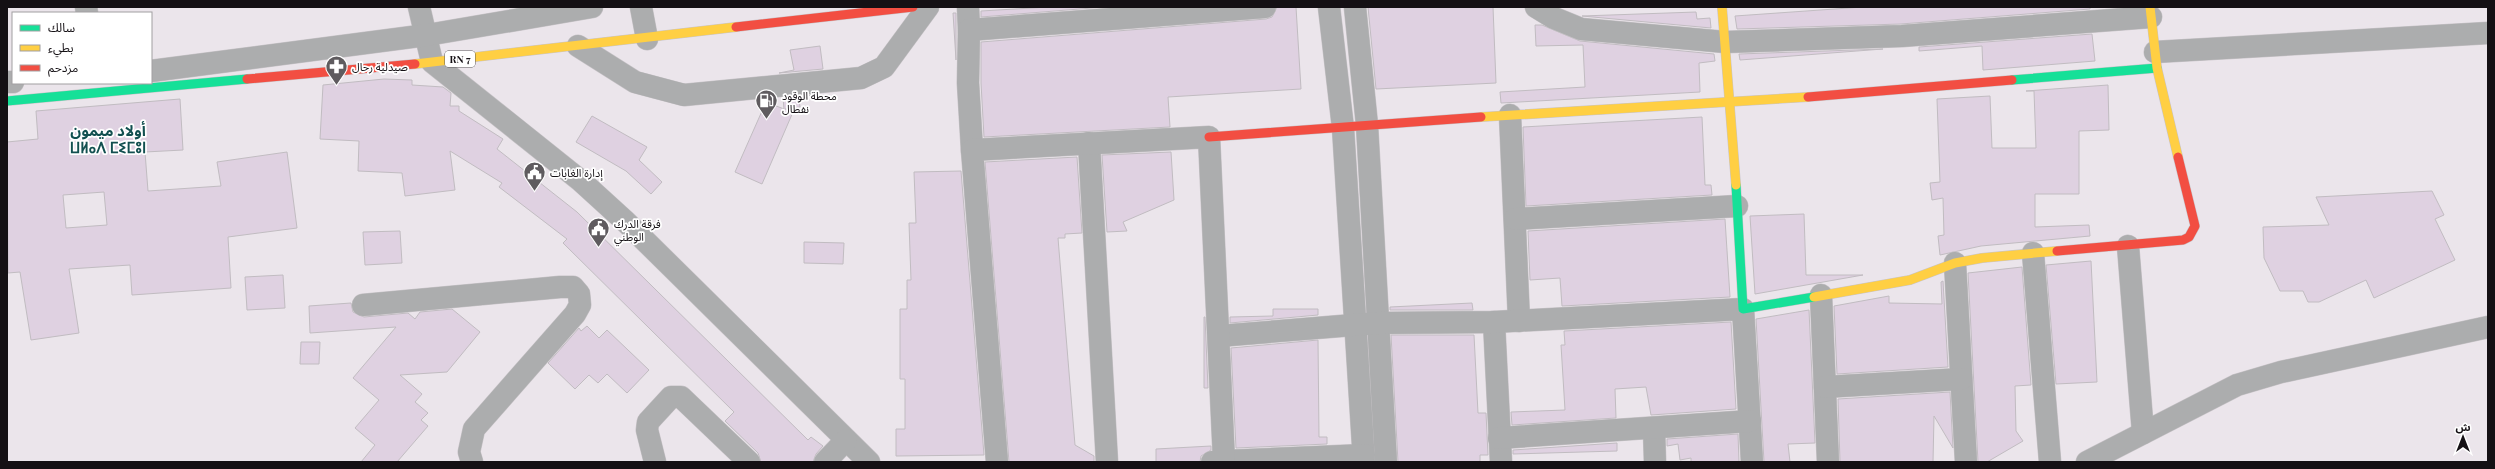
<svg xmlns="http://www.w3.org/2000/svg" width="2495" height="469" font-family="'Playfair Display','Noto Sans Arabic','Noto Sans Tifinagh',serif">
	<rect width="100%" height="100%" fill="#ebe5eb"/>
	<g fill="#dfd1e1" stroke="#c1bcc1" fill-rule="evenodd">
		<polygon points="1049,7 1104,7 981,17 981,11"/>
		<polygon points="1277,7 1296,7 1301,89 1168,97 1170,127 984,137 981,83 981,42 1266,19 1272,17"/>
		<polygon points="1368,7 1493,7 1496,83 1376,89"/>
		<polygon points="1863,7 2090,7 2090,9 1901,24 1737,29 1735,16"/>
		<polygon points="1696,12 1697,19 1710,18 1711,28 1582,16"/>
		<polygon points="953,13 956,13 956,60"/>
		<polygon points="1535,25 1542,25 1580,41 1714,54 1715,61 1699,63 1700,92 1501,103 1500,92 1585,87 1583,45 1536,46"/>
		<polygon points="2092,34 2095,61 1983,70 1982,46 1919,51 1919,47"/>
		<polygon points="820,46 823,69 779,73 794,70 790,50"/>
		<polygon points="1883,49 1740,60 1739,54"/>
		<polygon points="384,79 412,80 412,85 443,87 451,93 450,106 459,106 459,111 503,139 497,149 577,212 808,440 811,437 823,446 816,454 813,462 761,462 758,453 725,421 734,412 563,243 567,239 499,187 502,183 450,151 455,190 405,196 402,173 358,171 359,141 320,139 323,85"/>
		<polygon points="2108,85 2109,130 2079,131 2079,194 2035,194 2035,227 2089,225 2090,236 1981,246 1940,255 1938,236 1944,235 1943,198 1932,200 1930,183 1940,182 1937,99 1990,96 1992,148 2036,148 2034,91 2026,91"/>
		<polygon points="811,95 799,99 800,107 785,109 793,112 762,184 735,172 766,102 784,109 783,98"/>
		<path d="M180 99 183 150 145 152 148 191 221 186 217 162 287 152 297 228 228 237 231 288 132 295 130 265 69 269 79 333 31 340 20 272 8 273 7 142 38 139 36 111ZM104 192 107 225 66 228 63 195Z"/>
		<polygon points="592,116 647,147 639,160 662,182 651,194 626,171 576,142"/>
		<polygon points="1702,117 1705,185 1711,185 1712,195 1526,206 1523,127"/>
		<polygon points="1171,152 1174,200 1123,222 1127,231 1107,232 1102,155"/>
		<polygon points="1077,157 1082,233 1065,234 1065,238 1058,238 1075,445 1094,456 1094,462 1009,462 985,162"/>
		<polygon points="961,171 984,455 896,456 896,429 905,429 905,379 900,379 900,309 907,309 907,280 911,280 909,223 916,223 914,172"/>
		<polygon points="2432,191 2444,215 2435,219 2455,260 2374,298 2366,280 2319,302 2308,302 2303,291 2280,291 2264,258 2263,227 2329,225 2316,197"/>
		<polygon points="1804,214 1806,275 1863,275 1755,294 1750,216"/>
		<polygon points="1725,219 1730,297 1562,306 1560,278 1530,280 1528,231"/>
		<polygon points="400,231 402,263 365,265 363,232"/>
		<polygon points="804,242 844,243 843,264 804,263"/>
		<polygon points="2091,261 2097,382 2056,384 2046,265"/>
		<polygon points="2022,267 2031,385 2015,386 2016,431 2023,441 1987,462 1978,462 1968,273"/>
		<polygon points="283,275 285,308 247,310 245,277"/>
		<polygon points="1943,281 1948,367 1837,374 1834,306 1889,296 1889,303 1942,304 1941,282"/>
		<polygon points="351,303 353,312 364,317 408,313 415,319 420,312 452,309 480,332 447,372 400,375 422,394 415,402 428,413 421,420 428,426 397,462 361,462 375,445 355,428 379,400 353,378 396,327 310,333 309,306"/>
		<polygon points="1472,303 1473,310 1390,310 1390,307"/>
		<polygon points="1273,309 1318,309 1318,315 1230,323 1230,317 1273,316"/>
		<polygon points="1809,310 1815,443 1788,444 1790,462 1764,462 1756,319"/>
		<polygon points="1204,317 1205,317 1208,388 1204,388"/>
		<polygon points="1731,322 1736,409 1651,415 1646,387 1615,389 1616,418 1512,425 1511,412 1565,410 1561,345 1565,345 1564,331"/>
		<polygon points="587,326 599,338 607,330 649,370 627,393 607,374 598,383 589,375 575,389 548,363 579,328 581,331"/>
		<polygon points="1391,335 1474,335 1478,413 1486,413 1488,455 1480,455 1480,462 1398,462"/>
		<polygon points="1318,340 1319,437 1327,437 1327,444 1236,448 1231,348"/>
		<polygon points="301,342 320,342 319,364 300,364"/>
		<polygon points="1950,392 1953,448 1934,416 1933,462 1840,462 1838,399"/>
		<polygon points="1738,434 1739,462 1691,462 1691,458 1680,460 1678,444 1667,446 1667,439"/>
		<polygon points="1617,443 1617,451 1513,454 1513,450"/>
		<polygon points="1211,446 1211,450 1201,456 1200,462 1156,462 1156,449"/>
	</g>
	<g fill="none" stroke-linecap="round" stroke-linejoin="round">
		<defs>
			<g id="street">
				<polyline points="86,7 87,13"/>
				<polyline points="419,7 432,62 581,181 626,222 869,462"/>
				<polyline points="641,7 647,39"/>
				<polyline points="968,7 969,30"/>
				<polyline points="1329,7 1343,128 1364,462"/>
				<polyline points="1355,7 1367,125 1386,462"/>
				<polyline points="1536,7 1554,18 1581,29 1725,42 1902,36 2151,17"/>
				<polyline points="578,46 635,82 684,95 861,78 884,67 928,7"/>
				<polyline points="2155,52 2488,33"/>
				<polyline points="151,71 427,35 592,7"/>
				<polyline points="7,82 13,82"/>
				<polyline points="1510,115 1519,321"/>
				<polyline points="1089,143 1107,462"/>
				<polyline points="972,150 968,83 969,30 1265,7"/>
				<polyline points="1515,219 1737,206"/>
				<polyline points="2128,246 2143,433"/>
				<polyline points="2033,253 2050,462"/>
				<polyline points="1955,263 1966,462"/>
				<polyline points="1821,295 1828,462"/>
				<polyline points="363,305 560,287 573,287 579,294 580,305 575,314 474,429 469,452 472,462"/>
				<polyline points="1494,322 1501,462"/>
				<polyline points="1219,336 1378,323 1494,322 1743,309 1752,462"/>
				<polyline points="1825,387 1961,379"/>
				<polyline points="1654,429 1655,462"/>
				<polyline points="1499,438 1750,421"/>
				<polyline points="1224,461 1364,455"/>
				<polyline points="655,462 647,430 648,422 671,397 681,397 749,462"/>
				<polyline points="825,462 846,440"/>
				<polyline points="997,462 972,150 1209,137 1224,461 1212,462"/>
				<polyline points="2087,462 2237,385 2281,372 2488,327"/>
			</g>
			<g id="fast">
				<polyline points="2012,80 2157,68"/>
				<polyline points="7,101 247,79"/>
				<polyline points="1736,185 1743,309 1814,297"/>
			</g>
			<g id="slow">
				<polyline points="1722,7 1736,185"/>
				<polyline points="2150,7 2157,68 2178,157"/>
				<polyline points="415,64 736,27"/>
				<polyline points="1481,117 1808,97"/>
				<polyline points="1814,297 1910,280 1955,263 1982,258 2057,251"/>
			</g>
			<g id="jam">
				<polyline points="736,27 913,7"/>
				<polyline points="247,79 415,64"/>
				<polyline points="1808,97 2012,80"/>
				<polyline points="1209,137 1481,117"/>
				<polyline points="2057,251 2183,240 2189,237 2195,226 2178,157"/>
			</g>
		</defs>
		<use href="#street" stroke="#c8c4c8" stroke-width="23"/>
		<use href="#fast" stroke="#c8c4c8" stroke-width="10"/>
		<use href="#slow" stroke="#c8c4c8" stroke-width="10"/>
		<use href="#jam" stroke="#c8c4c8" stroke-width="10"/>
		<use href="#street" stroke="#acadae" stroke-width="22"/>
		<use href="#fast" stroke="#16e098" stroke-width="9"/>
		<use href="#slow" stroke="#ffcf43" stroke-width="9"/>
		<use href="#jam" stroke="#f24e42" stroke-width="9"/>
	</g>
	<defs>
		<symbol id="pharmacy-pin" viewBox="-11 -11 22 30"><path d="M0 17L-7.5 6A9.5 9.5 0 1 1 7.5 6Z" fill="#5f5b5f" stroke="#fff"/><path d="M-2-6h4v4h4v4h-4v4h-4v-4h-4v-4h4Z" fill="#fff"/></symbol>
		<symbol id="fuel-pin" viewBox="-11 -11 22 30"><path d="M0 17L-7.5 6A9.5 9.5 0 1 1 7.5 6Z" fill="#5f5b5f" stroke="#fff"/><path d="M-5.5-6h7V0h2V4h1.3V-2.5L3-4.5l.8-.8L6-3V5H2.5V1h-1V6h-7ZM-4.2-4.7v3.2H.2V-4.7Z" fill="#fff"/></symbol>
		<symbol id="civic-pin" viewBox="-11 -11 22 30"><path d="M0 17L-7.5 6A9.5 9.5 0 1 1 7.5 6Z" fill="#5f5b5f" stroke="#fff"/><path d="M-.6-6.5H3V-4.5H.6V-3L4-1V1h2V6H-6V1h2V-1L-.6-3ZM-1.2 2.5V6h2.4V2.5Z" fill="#fff"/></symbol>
	</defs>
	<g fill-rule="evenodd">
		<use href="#pharmacy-pin" x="324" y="54" width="25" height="34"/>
		<use href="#fuel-pin" x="754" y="88" width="25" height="34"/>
		<use href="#civic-pin" x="522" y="160" width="25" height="34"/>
		<use href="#civic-pin" x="586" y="216" width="25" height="34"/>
	</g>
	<g text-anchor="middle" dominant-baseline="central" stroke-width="3.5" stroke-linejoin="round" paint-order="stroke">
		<rect fill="#fff" stroke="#5a585a" stroke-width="1" x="445" y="51" width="30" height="16" rx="3"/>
		<g font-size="10" font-weight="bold" fill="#141014">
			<text x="460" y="59">RN 7</text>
		</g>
		<g font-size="11" fill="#141014" stroke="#fff" text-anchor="start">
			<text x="352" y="66">صيدلية رحال</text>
			<text x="782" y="95">محطة الوقود<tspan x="782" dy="13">نفطال</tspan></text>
			<text x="550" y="172">إدارة الغابات</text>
			<text x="614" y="223">فرقة الدرك<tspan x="614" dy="13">الوطني</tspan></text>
		</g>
		<g font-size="15" font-weight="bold" fill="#125050" stroke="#fff">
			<text x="108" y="130">أولاد ميمون<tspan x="108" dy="17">ⵡⵍⴰⴷ ⵎⵉⵎⵓⵏ</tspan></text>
		</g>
	</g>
	<rect width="2495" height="469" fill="none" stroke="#141014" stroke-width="16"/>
	<rect x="12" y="12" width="140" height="72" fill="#ffffff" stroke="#a19fa1"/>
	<rect x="20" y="25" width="20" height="6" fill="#16e098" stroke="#a19fa1"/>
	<text x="48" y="32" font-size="12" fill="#141014">سالك</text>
	<rect x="20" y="45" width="20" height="6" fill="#ffcf43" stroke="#a19fa1"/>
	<text x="48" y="52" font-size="12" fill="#141014">بطيء</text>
	<rect x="20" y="65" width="20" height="6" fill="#f24e42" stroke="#a19fa1"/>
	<text x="48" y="72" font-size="12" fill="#141014">مزدحم</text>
	<g transform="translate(2463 437)" stroke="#ffffff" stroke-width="3" paint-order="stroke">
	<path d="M0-3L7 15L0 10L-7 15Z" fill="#141014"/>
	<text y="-6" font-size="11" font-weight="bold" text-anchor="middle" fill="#141014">ش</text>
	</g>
</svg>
